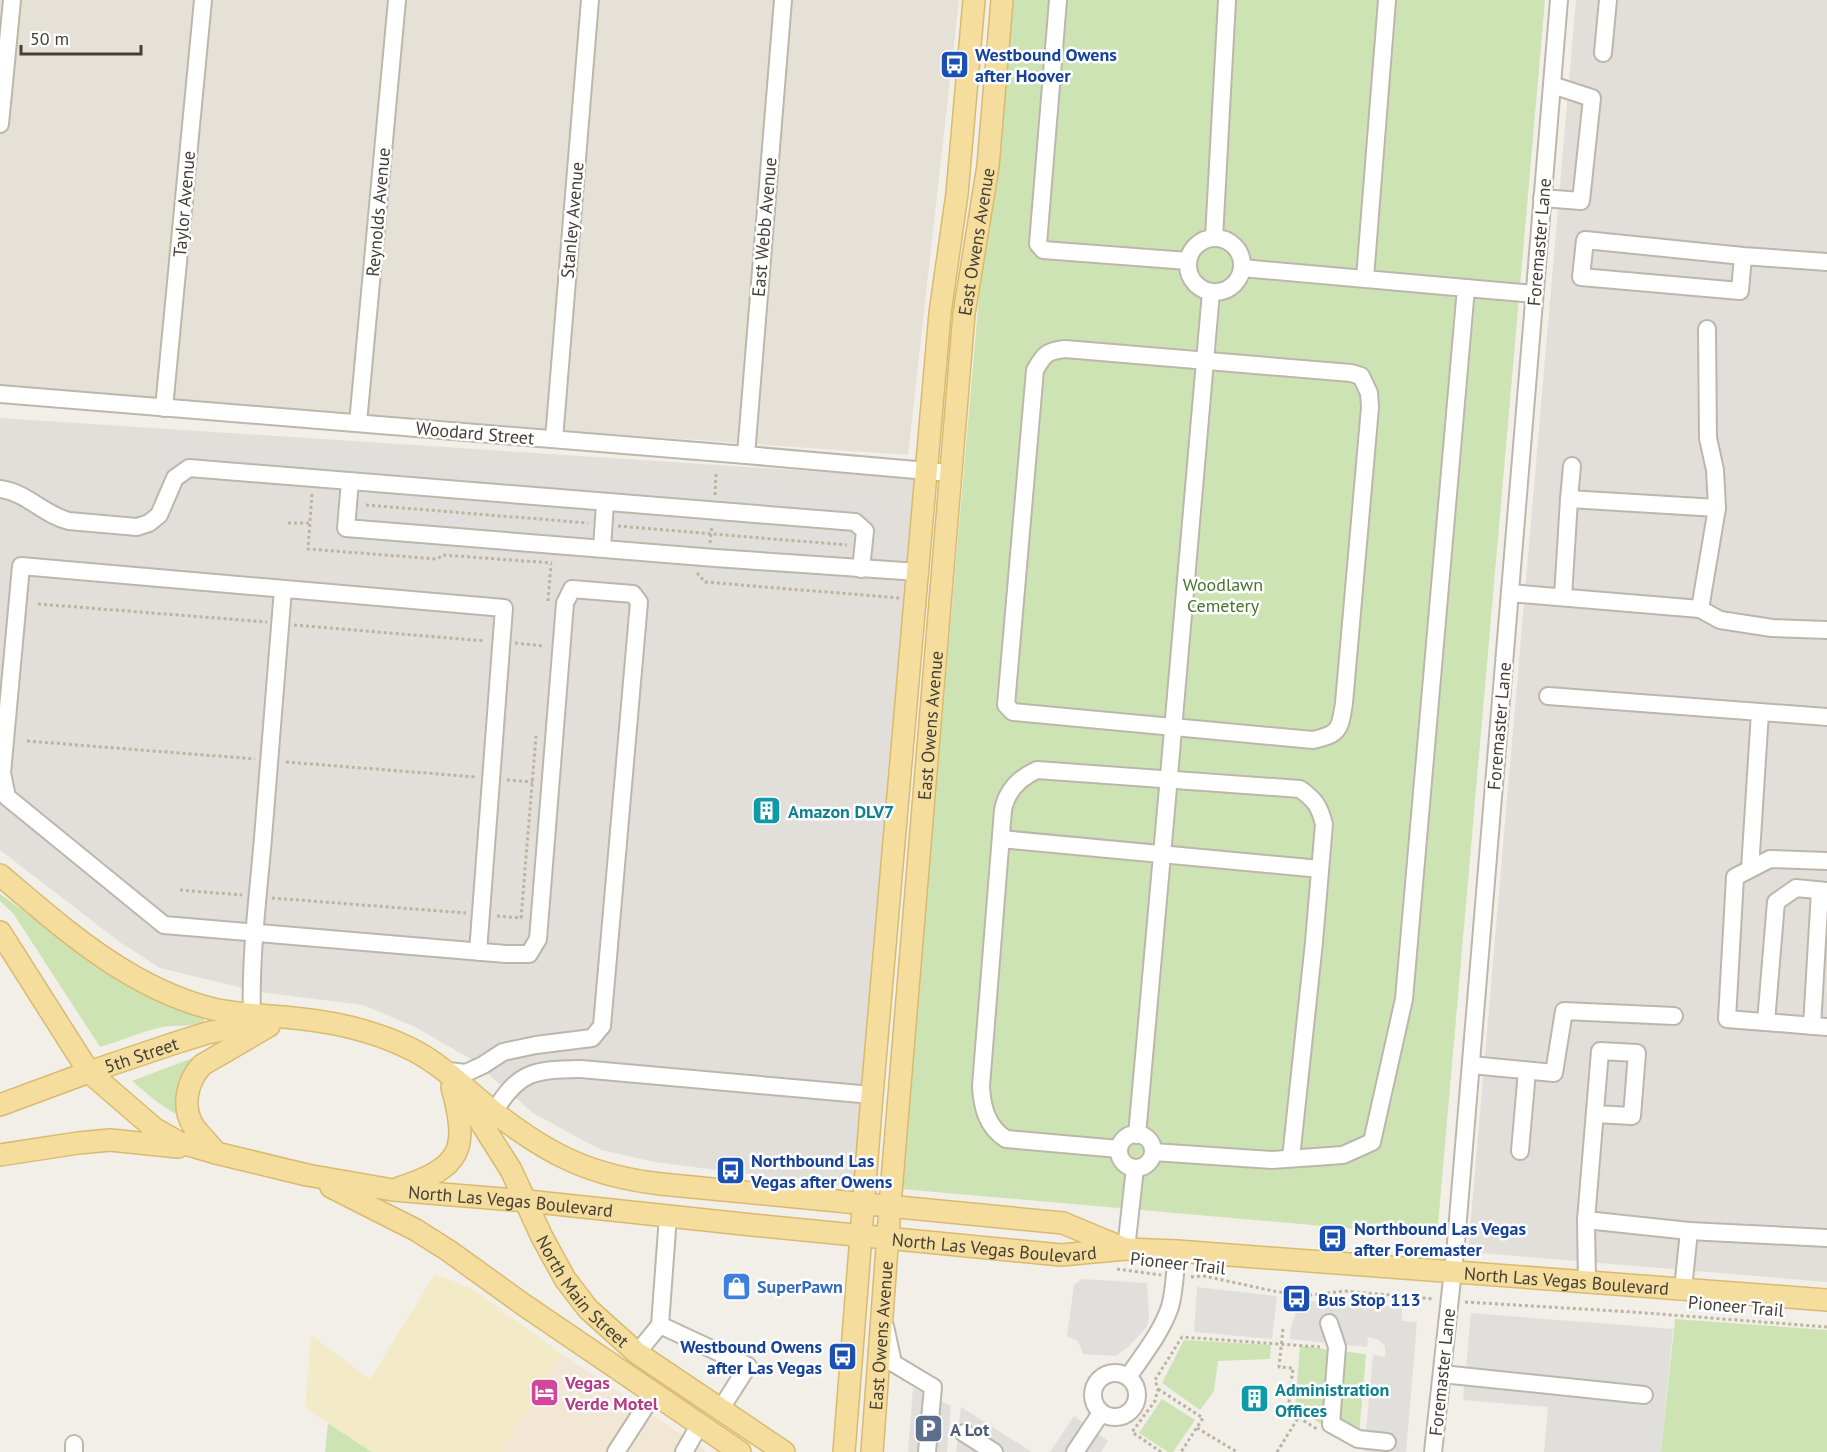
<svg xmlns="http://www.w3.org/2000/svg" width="1827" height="1452" font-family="'PT Sans',sans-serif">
	<rect width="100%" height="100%" fill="#f2efe8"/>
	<polygon fill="#e6e1d6" points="0,0 959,0 908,455 0,391"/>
	<polygon fill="#f2e6d5" points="562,1354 622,1394 707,1452 500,1452"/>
	<g fill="#e2ded9">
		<polygon points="1576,0 1827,0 1827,1282 1468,1252"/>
		<polygon points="0,418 917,478 858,1188 655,1162 601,1150 533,1113 471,1059 415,1027 363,1005 259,992 160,968 121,943 0,850"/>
	</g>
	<g fill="#cde3b4">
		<polygon points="1005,0 1545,0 1437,1236 901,1189"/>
		<path d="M0 894 118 979 191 1012 203 1015 204 1021C190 1028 174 1024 158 1028 139 1033 119 1041 100 1047L13 913 0 901Z"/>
		<path d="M192 1058C184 1077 179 1095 177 1115L156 1101 132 1081Z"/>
		<polygon points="1675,1319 1827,1330 1827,1452 1661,1452"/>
		<polygon points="1184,1340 1271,1345 1270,1359 1218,1361 1214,1391 1200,1410 1162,1383"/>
		<polygon points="1300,1346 1366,1354 1358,1447 1295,1408"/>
		<polygon points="1162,1399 1195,1420 1173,1452 1168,1452 1139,1433"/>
		<polygon points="328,1423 372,1452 325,1452"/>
	</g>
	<polygon fill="#f3eac7" points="435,1274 472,1289 562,1354 500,1452 372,1452 305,1408 311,1335 370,1379"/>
	<g fill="#e1dfdc">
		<polygon points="163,444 711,488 710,501 718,501 719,489 870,500 869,515 889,516 887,550 847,547 846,559 854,560 851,589 707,578 707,566 553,553 540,560 461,553 446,544 440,544 438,556 340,549 341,536 322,534 325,495 339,496 340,487 161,473"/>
		<polygon points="1082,1279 1147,1283 1149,1316 1147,1327 1128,1347 1116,1356 1083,1354 1078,1341 1067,1336 1074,1285"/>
		<polygon points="1197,1287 1277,1296 1272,1339 1194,1332"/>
		<polygon points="1299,1300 1402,1307 1402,1321 1417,1322 1406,1452 1367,1452 1364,1451 1373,1355 1385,1357 1385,1347 1379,1340 1368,1337 1367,1347 1290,1339 1291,1328"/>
		<polygon points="1471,1313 1673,1329 1661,1452 1544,1452 1548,1407 1463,1400"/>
		<polygon points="913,1388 951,1406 947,1452 908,1452"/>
		<polygon points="961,1407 1032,1452 956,1452"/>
		<polygon points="1074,1416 1108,1441 1101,1452 1050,1452"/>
	</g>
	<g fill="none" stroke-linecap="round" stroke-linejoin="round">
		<defs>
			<g id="minor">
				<polyline points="1058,0 1038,244 1043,250 1188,261"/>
				<polyline points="1603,53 1608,0"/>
				<polyline points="0,124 12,0"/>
				<polyline points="1542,198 1581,201 1592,98 1552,85"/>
				<polyline points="1214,238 1227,0"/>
				<circle cx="1215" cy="265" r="27"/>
				<polyline points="1743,256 1740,291 1581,277 1585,240 1743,256 1827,262"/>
				<polyline points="1365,278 1387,0"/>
				<polyline points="1466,288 1534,294"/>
				<polyline points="1707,329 1708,438 1715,470 1717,508"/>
				<path d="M1065 349 1351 373 1361 376 1369 393 1370 407 1344 703C1340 729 1340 734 1313 740L1013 712 1006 705 1035 370C1044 355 1046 351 1065 349Z"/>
				<polyline points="0,394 746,455 950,473"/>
				<polyline points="164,408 203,0"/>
				<polyline points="358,423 397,0"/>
				<polyline points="554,439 590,0"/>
				<polyline points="746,455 783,0"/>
				<polyline points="350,481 346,528 715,558 918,572"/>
				<path d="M0 489C26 492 44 515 69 521L137 527 149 523 159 515 175 478 189 468 855 522 865 531 861 569"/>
				<polyline points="1569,499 1572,466"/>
				<polyline points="602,548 605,503"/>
				<polyline points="1510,593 1700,609 1717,508 1569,499 1563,597"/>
				<polyline points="1700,609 1720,620 1772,628 1827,630"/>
				<polyline points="1548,696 1827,717"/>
				<polyline points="1001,839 1320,869"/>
				<polyline points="1827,861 1770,859 1735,877 1727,1019 1827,1027"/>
				<polyline points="1750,869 1760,712"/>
				<path d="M252 1015C250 957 258 897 263 838 270 755 277 672 283 589"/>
				<polyline points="1766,1022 1776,902 1796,888 1827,891"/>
				<polyline points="1812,1026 1820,891"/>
				<polyline points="1471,1065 1554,1073 1564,1011 1674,1016"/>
				<polyline points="448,1071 466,1073 483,1065 503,1052 536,1045 592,1038 602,1026 639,602 633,594 572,589 565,603 538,939 529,954 506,954 164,925 7,797 2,773 21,566 504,608 478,952"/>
				<path d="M494 1112C519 1070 535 1070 581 1069L872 1095"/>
				<circle cx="1136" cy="1151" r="17"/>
				<path d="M1137 1135C1161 854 1189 573 1211 292"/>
				<path d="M1119 1149 1006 1139C987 1127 982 1107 981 1086L1003 810C1007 790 1019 778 1037 770L1300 789C1315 800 1319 805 1324 824L1314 942 1291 1158"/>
				<polyline points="1520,1151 1527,1071"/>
				<polyline points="1153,1152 1272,1160 1343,1155 1372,1142 1404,999 1466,288 1242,268"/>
				<polyline points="1586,1220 1689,1231 1683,1289"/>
				<polyline points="1689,1231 1827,1238"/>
				<polyline points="1126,1249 1135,1168"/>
				<polyline points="1587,1282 1586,1220 1600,1051 1637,1053 1632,1116 1595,1114"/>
				<polyline points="1329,1323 1337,1347 1331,1424 1358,1439 1387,1442"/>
				<polyline points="660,1325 668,1216"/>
				<polyline points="885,1326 893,1363 933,1387 927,1452"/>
				<polyline points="637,1353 660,1325 748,1366 720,1410"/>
				<circle cx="1115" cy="1395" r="22"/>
				<polyline points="1442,1374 1644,1395"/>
				<path d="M1128 1377C1143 1355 1161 1333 1170 1307 1175 1289 1175 1269 1177 1251"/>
				<polyline points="964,1433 994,1452"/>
				<polyline points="74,1452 74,1444"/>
				<polyline points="616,1452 654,1393"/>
				<polyline points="684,1452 700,1424"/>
				<polyline points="1075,1452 1101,1413"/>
				<polyline points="1433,1452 1456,1243 1559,0"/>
			</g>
			<g id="major">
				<path d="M0 875C64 929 129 988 213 1009 236 1014 260 1015 284 1017 329 1021 371 1029 411 1049 443 1065 466 1090 494 1112 549 1155 591 1176 661 1184L1063 1223 1123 1248"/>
				<path id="s1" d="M0 932 89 1072 155 1129 178 1142 216 1153 307 1175 393 1190 527 1201 762 1226 1061 1255 1126 1249 1177 1251 1827 1300"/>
				<path id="s2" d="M463 1094 511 1170 542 1237 565 1279 588 1309 637 1353 784 1452"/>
				<path id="s3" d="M0 1105 89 1072 172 1044 207 1033 261 1022"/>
				<path d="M216 1153C209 1144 201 1136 194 1127 181 1107 187 1081 202 1065L269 1026"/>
				<polyline points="0,1155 78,1143 110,1140 178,1147"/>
				<polyline points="331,1187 416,1230 449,1251 524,1305 740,1452"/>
				<path d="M399 1188C462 1167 469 1150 452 1087"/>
				<polyline points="844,1452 872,1095 940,313 957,194 974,0"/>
				<path id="s4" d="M872 1452 891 1193 964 314 988 166 1002 0"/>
			</g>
		</defs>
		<use href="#minor" stroke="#bdb7ab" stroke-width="20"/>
		<use href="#major" stroke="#d9ba6f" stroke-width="24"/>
		<g stroke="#bdb39e" stroke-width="3" stroke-dasharray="3 3" stroke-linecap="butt">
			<polyline points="312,494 308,549 437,559 443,555 552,563"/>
			<polyline points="715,495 716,473"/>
			<polyline points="366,505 588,523"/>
			<polyline points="288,523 310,523"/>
			<polyline points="618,526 847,545"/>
			<polyline points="710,543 712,525"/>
			<polyline points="697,573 705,582 899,598"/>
			<polyline points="548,601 551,564"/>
			<polyline points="38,604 267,622"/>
			<polyline points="294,625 485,641"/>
			<polyline points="515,643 544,646"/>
			<polyline points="27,741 255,759"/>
			<polyline points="286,762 476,777"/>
			<polyline points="507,780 533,782"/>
			<polyline points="180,890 242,895"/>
			<polyline points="272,898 466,913"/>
			<polyline points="497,916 521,918 536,736"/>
			<polyline points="1117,1269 1161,1275"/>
			<polyline points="1191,1277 1204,1276 1278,1292 1312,1295 1344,1291 1434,1299"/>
			<polyline points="1465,1302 1633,1312 1827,1327"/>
			<polyline points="1283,1329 1279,1367 1293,1368 1288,1411 1317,1429"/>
			<polyline points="1158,1389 1203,1418 1181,1452"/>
			<polyline points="1197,1428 1237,1452"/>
			<polyline points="1161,1452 1132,1432 1155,1401 1158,1389 1155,1380 1182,1337 1320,1347"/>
			<polyline points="1277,1452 1298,1418"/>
		</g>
		<use href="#minor" stroke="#fff" stroke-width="16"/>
		<use href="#major" stroke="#f5dd9e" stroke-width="21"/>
	</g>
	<defs>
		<symbol id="bus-square" viewBox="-11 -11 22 22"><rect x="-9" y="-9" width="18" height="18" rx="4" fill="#1a4fb4" stroke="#fff"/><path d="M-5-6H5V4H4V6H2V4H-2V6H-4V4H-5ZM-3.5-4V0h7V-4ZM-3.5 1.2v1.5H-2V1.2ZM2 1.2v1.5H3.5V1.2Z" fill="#fff"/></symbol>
		<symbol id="building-square" viewBox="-11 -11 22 22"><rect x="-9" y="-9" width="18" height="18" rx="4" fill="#0f9aa8" stroke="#fff"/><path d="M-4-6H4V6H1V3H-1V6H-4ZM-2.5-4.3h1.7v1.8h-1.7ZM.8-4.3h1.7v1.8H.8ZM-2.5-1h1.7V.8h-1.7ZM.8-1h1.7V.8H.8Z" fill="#fff"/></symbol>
		<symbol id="shop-square" viewBox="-11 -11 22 22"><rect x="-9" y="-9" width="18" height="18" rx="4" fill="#3f7fe0" stroke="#fff"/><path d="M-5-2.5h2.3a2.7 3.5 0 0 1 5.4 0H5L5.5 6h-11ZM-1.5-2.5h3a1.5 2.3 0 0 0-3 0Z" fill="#fff"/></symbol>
		<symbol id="hotel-square" viewBox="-11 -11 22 22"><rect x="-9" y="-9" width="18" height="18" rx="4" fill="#d1479c" stroke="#fff"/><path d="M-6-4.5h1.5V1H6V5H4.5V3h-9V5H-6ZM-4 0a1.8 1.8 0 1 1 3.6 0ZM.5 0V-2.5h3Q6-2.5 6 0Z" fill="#fff"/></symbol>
		<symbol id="parking-square" viewBox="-11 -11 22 22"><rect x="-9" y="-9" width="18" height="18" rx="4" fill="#5c6f8a" stroke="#fff"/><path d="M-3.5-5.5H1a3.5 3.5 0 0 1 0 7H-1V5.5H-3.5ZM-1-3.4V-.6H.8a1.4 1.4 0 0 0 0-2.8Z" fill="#fff"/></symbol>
	</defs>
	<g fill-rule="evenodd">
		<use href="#bus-square" x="938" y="48" width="33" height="33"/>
		<use href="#building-square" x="750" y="794" width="33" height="33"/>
		<use href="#bus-square" x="714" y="1154" width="33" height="33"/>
		<use href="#bus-square" x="1316" y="1222" width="33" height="33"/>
		<use href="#shop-square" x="720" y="1270" width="33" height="33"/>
		<use href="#bus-square" x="1280" y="1282" width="33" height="33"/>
		<use href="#bus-square" x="826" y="1340" width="33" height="33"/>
		<use href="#hotel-square" x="528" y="1376" width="33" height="33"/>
		<use href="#building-square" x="1238" y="1382" width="33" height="33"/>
		<use href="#parking-square" x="912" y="1412" width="33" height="33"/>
	</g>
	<g text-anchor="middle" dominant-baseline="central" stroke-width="5" stroke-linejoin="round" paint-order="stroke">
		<g font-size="18" font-weight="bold" fill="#164399" stroke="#fff" text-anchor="start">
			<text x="975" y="54">Westbound Owens<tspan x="975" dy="21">after Hoover</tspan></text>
			<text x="751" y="1160">Northbound Las<tspan x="751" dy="21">Vegas after Owens</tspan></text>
			<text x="1354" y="1228">Northbound Las Vegas<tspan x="1354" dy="21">after Foremaster</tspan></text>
			<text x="1318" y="1299">Bus Stop 113</text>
			<text x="822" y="1346" text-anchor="end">Westbound Owens<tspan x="822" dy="21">after Las Vegas</tspan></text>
		</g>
		<g font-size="18" fill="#454037" stroke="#fff">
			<text transform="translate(184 204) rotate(-85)">Taylor Avenue</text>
			<text transform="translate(378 212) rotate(-85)">Reynolds Avenue</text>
			<text transform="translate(572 220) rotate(-85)">Stanley Avenue</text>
			<text transform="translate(764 227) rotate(-85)">East Webb Avenue</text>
			<text stroke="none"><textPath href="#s4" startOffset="1215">East Owens Avenue</textPath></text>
			<text transform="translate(1539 242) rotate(-85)">Foremaster Lane</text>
			<text transform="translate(475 433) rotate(5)">Woodard Street</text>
			<text stroke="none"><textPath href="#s4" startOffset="729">East Owens Avenue</textPath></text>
			<text transform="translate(1499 726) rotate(-85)">Foremaster Lane</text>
			<text stroke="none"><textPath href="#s3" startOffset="150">5th Street</textPath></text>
			<text stroke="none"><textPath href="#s1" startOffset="618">North Las Vegas Boulevard</textPath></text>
			<text stroke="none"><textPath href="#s1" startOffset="1104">North Las Vegas Boulevard</textPath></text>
			<text transform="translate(1178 1263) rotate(6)">Pioneer Trail</text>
			<text stroke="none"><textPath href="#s1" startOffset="1678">North Las Vegas Boulevard</textPath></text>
			<text stroke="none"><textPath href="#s2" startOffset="232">North Main Street</textPath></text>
			<text transform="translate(1736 1306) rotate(5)">Pioneer Trail</text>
			<text stroke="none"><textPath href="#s4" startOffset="117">East Owens Avenue</textPath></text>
			<text transform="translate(1442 1372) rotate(-84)">Foremaster Lane</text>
		</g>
		<g font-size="18" fill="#487230" stroke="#fff">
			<text x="1223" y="584">Woodlawn<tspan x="1223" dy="21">Cemetery</tspan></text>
		</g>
		<g font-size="18" font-weight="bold" fill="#0d838f" stroke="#fff" text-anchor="start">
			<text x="788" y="811">Amazon DLV7</text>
			<text x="1275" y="1389">Administration<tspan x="1275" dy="21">Offices</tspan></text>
		</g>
		<g font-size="18" font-weight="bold" fill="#366cbe" stroke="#fff" text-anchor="start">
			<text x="757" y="1286">SuperPawn</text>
		</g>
		<g font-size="18" font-weight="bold" fill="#b23c85" stroke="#fff" text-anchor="start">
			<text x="565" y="1382">Vegas<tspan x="565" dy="21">Verde Motel</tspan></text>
		</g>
		<g font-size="18" font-weight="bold" fill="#4e5e75" stroke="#fff" text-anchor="start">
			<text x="950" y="1429">A Lot</text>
		</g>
	</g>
	<path d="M21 45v9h120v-9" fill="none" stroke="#454037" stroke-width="3"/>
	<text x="30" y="45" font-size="18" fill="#454037" stroke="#ffffff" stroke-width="4.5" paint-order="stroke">50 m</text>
</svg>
